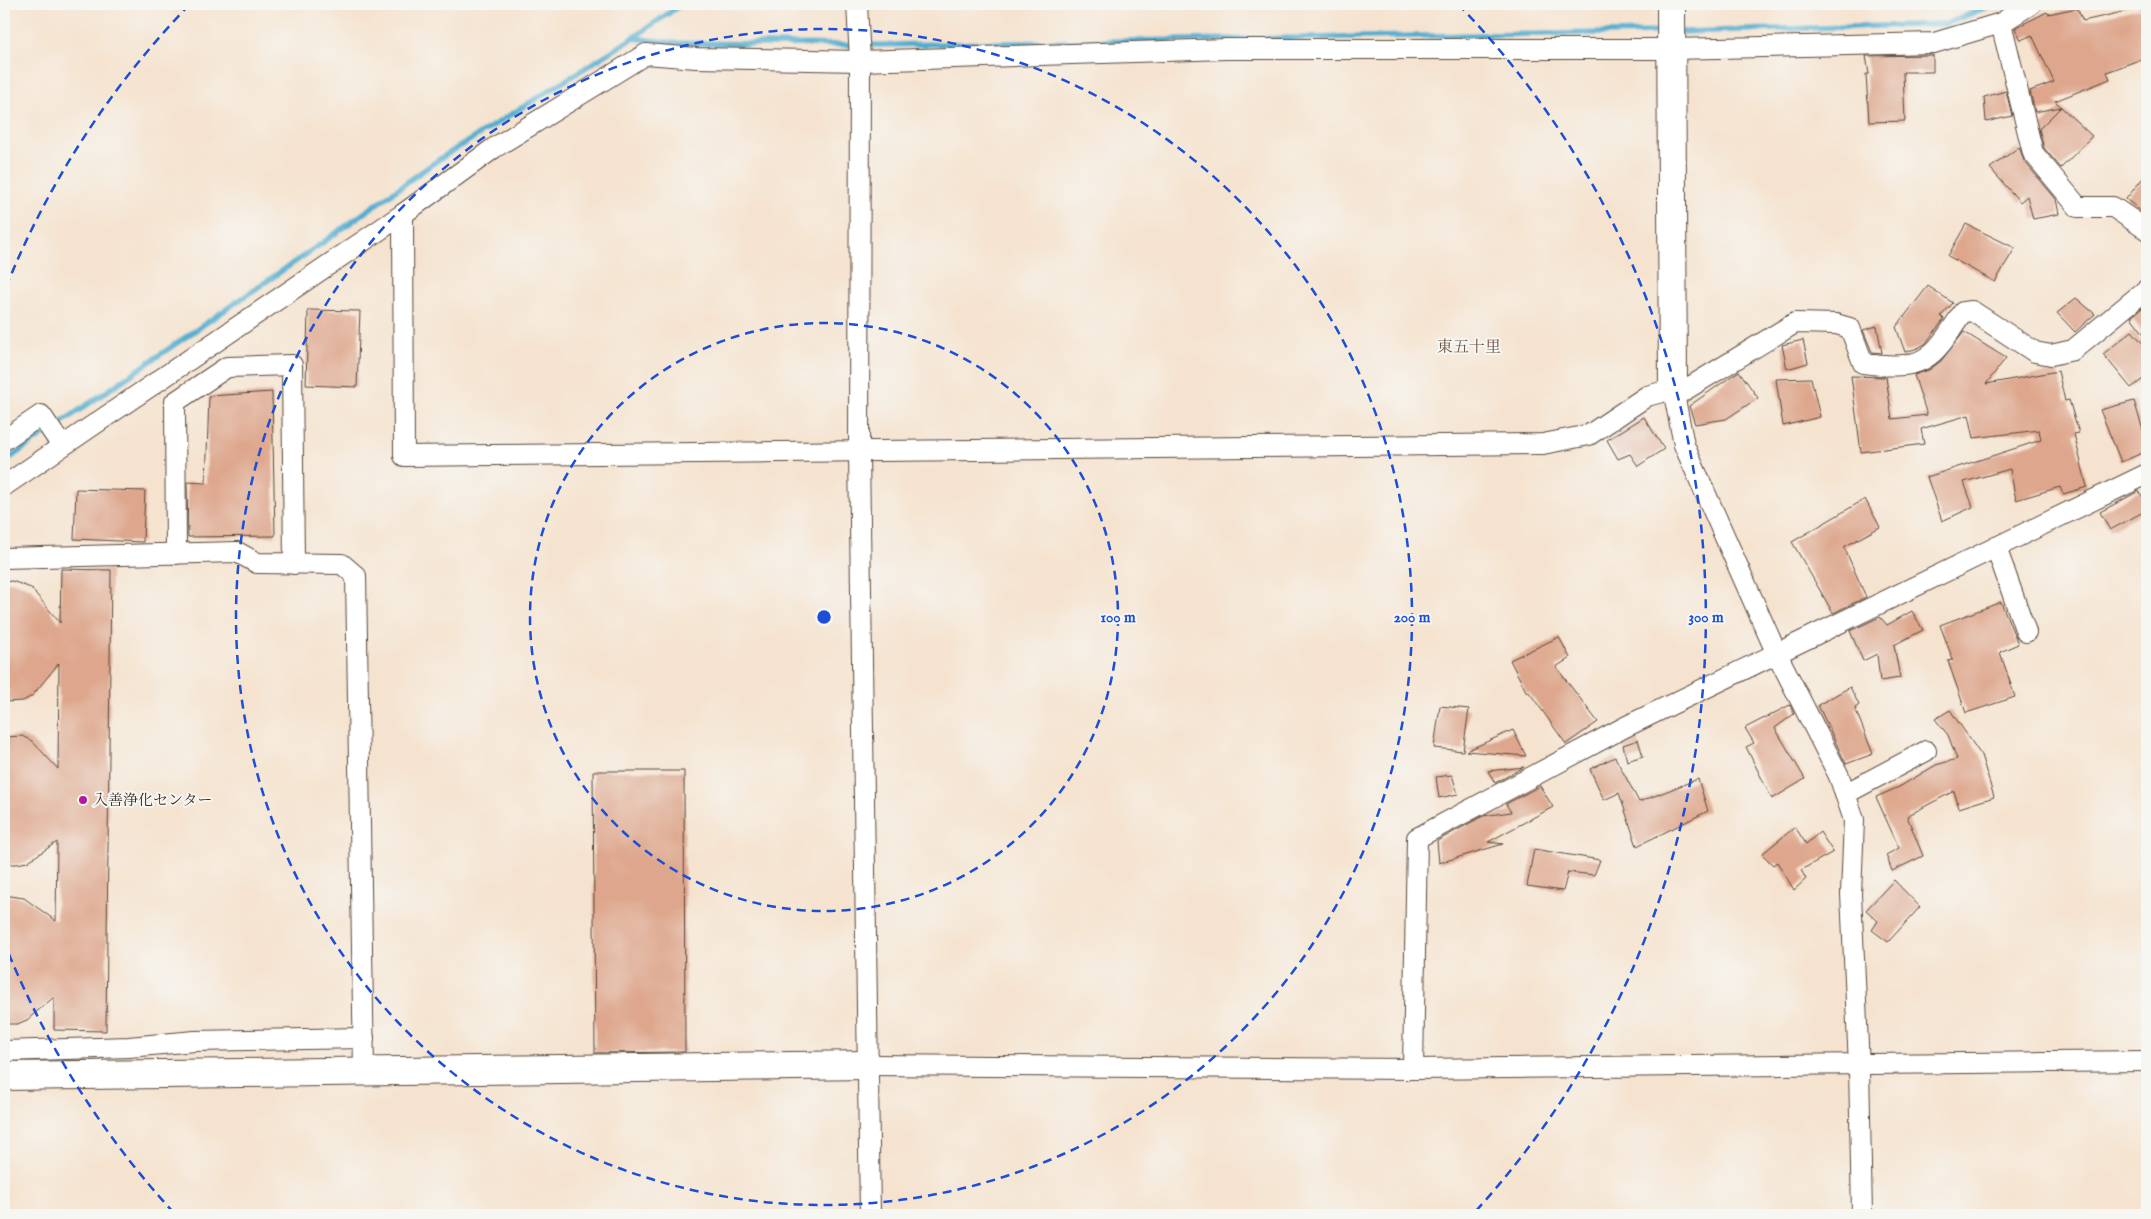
<svg xmlns="http://www.w3.org/2000/svg" width="2151" height="1219" font-family="'IM FELL English','Noto Serif JP',serif">
	<rect width="100%" height="100%" fill="#f6f6f2"/>
	<filter id="ink" filterUnits="userSpaceOnUse"><feTurbulence type="fractalNoise" baseFrequency=".02" numOctaves="2"/><feDisplacementMap in="SourceGraphic" scale="10" xChannelSelector="R" yChannelSelector="G"/><feConvolveMatrix kernelMatrix="1 2 1 2 8 2 1 2 1" color-interpolation-filters="sRGB"/></filter>
	<filter id="wash" filterUnits="userSpaceOnUse"><feTurbulence type="fractalNoise" baseFrequency=".0096" numOctaves="4" result="noise"/><feDisplacementMap in="SourceGraphic" scale="20" xChannelSelector="R" yChannelSelector="G"/><feGaussianBlur stdDeviation="1.12" result="paint"/><feColorMatrix in="noise" values="0 0 0 0 0 0 0 0 0 0 0 0 0 0 0 0 0 1.4 0 .05"/><feComposite in="paint" operator="in"/></filter>
	<g filter="url(#wash)">
		<rect width="100%" height="100%" fill="#f5e3cf"/>
		<g fill="none" stroke-linecap="round" stroke-linejoin="round">
			<g stroke="#51adcf" stroke-width="5.5">
				<polyline points="1677,32 1946,24 1995,4"/>
				<polyline points="633,38 675,43 879,45 1663,32"/>
				<polyline points="4,462 318,246 438,160 633,38 682,4"/>
			</g>
		</g>
		<g id="blocks">
			<g fill="#dea78d">
				<polygon points="2077,8 2083,21 2140,8 2147,23 2147,57 2107,72 2110,79 2055,101 2061,107 2035,112 2030,91 2054,82 2032,35 2021,40 2015,28 2047,12 2048,14"/>
				<polygon points="1933,55 1933,72 1903,72 1905,121 1869,122 1866,74 1869,74 1866,56"/>
				<polygon points="2006,91 2012,116 1986,122 1984,97"/>
				<polygon points="2061,107 2092,136 2061,168 2044,148 2039,129"/>
				<polygon points="2019,147 2024,161 2056,199 2059,214 2033,219 2027,196 2020,202 1990,168"/>
				<polygon points="2147,173 2147,216 2126,199"/>
				<polygon points="1966,224 2015,248 1995,282 1948,256"/>
				<polygon points="1928,286 1953,303 1941,316 1944,319 1942,322 1926,343 1918,348 1905,352 1896,327"/>
				<polygon points="2076,298 2095,314 2075,332 2057,313"/>
				<polygon points="2147,304 2147,338 2131,317"/>
				<polygon points="308,310 360,311 357,387 306,385"/>
				<polygon points="1877,326 1882,353 1872,352 1863,330"/>
				<polygon points="2132,331 2147,348 2147,376 2131,388 2103,354"/>
				<polygon points="1964,332 2006,358 1986,384 2058,371 2065,401 2069,400 2079,433 2074,434 2087,487 2063,494 2060,487 2016,500 2010,469 1964,482 1973,507 1942,521 1927,477 2041,440 2039,430 1974,438 1969,415 1921,429 1924,444 1861,452 1851,376 1886,377 1892,419 1927,415 1914,375 1929,370 1941,361"/>
				<polygon points="1803,340 1808,363 1787,369 1782,345"/>
				<polygon points="1739,371 1758,398 1726,419 1695,424 1689,406"/>
				<polygon points="1811,378 1820,417 1783,426 1776,379"/>
				<polygon points="272,392 275,536 188,537 187,482 206,483 209,396"/>
				<polygon points="2134,401 2147,443 2147,451 2121,462 2100,410"/>
				<polygon points="1644,417 1664,449 1638,466 1630,454 1618,459 1607,440"/>
				<polygon points="76,489 145,491 143,542 74,539"/>
				<polygon points="2139,491 2147,505 2147,510 2110,530 2100,512"/>
				<polygon points="1865,499 1880,527 1844,547 1866,597 1833,613 1792,542"/>
				<polygon points="61,569 111,570 106,1031 54,1030 54,997 27,1020 17,1024 4,1024 4,895 24,898 56,921 57,842 27,862 17,864 4,864 4,737 22,736 32,741 58,769 59,663 32,696 23,701 4,702 4,582 12,581 31,588 60,623"/>
				<polygon points="2001,602 2018,644 2000,652 2015,697 1966,713 1948,661 1953,660 1940,625"/>
				<polygon points="1912,611 1923,630 1894,645 1900,678 1880,681 1877,654 1863,661 1850,631 1880,617 1887,625"/>
				<polygon points="1559,637 1570,658 1556,667 1598,722 1566,744 1529,692 1527,693 1510,660"/>
				<polygon points="1850,687 1859,705 1855,708 1873,754 1846,764 1818,705"/>
				<polygon points="1790,705 1794,714 1775,728 1805,779 1772,799 1746,747 1754,743 1745,728"/>
				<polygon points="1440,706 1469,709 1463,751 1434,748"/>
				<polygon points="1950,710 1981,755 1994,797 1959,808 1954,791 1907,816 1923,856 1892,871 1886,855 1899,848 1876,797 1899,787 1936,765 1957,759 1948,735 1935,719"/>
				<polygon points="1513,730 1526,756 1466,751"/>
				<polygon points="1638,740 1643,756 1627,761 1623,745"/>
				<polygon points="1615,757 1639,802 1698,779 1708,811 1637,846 1619,793 1604,800 1590,769"/>
				<polygon points="1524,767 1495,783 1488,771"/>
				<polygon points="593,771 684,771 685,1052 595,1053"/>
				<polygon points="1452,775 1458,794 1439,798 1436,777"/>
				<polygon points="1540,786 1553,807 1488,842 1503,844 1439,863 1437,841 1483,816 1511,812 1506,804"/>
				<polygon points="1795,827 1806,844 1820,832 1833,852 1801,870 1806,879 1794,890 1777,862 1773,865 1762,854"/>
				<polygon points="1534,849 1600,860 1594,875 1568,872 1563,891 1527,886"/>
				<polygon points="1894,880 1920,907 1888,942 1872,930 1878,921 1866,910"/>
			</g>
		</g>
	</g>
	<g filter="url(#ink)">
		<use href="#blocks" fill-opacity="0" stroke="#574639" stroke-width="1"/>
		<g fill="none" stroke-linecap="round" stroke-linejoin="round">
			<defs>
				<g id="street">
					<polyline points="857,4 860,61 859,453 870,1215"/>
					<polyline points="2001,23 2033,153 2078,207 2113,207 2147,230"/>
					<polyline points="403,214 404,456 1543,444 1589,435 1647,396 1673,389 1684,445 1776,652 1839,776 1854,820 1851,894 1859,1066 1862,1215"/>
					<path d="M1675 396 1795 323 1836 324 1850 328 1863 363C1925 371 1931 361 1963 312L1972 311 2035 352 2051 355 2073 350 2147 289"/>
					<polyline points="4,440 41,415 62,446"/>
					<polyline points="4,486 403,214 494,148 646,54 696,58 860,61 1226,49 1672,49 1934,43 2001,23 2031,4"/>
					<polyline points="1996,547 2026,632"/>
					<polyline points="176,554 175,402 227,367 292,365 294,564"/>
					<polyline points="4,558 237,552 257,563 342,564 356,576 364,1072"/>
					<polyline points="1845,794 1926,751"/>
					<polyline points="4,1051 129,1047 195,1041 364,1038"/>
					<polyline points="869,1065 1413,1069 2147,1061"/>
					<polyline points="1413,1069 1417,838 1625,727 2147,474"/>
				</g>
				<g id="secondary">
					<polyline points="1671,4 1673,389"/>
					<polyline points="4,1076 869,1065"/>
				</g>
			</defs>
			<use href="#street" stroke="#574639" stroke-width="22"/>
			<use href="#secondary" stroke="#574639" stroke-width="30"/>
			<use href="#street" stroke="#fff" stroke-width="20"/>
			<use href="#secondary" stroke="#fff" stroke-width="28"/>
		</g>
	</g>
	<g fill="none" stroke="#1d4ed8" stroke-width="2.5" stroke-dasharray="9 6">
		<circle cx="824" cy="617" r="294"/>
		<circle cx="824" cy="617" r="588"/>
		<path d="M174 1213A882 882 0 0 1 6 947M6 287A882 882 0 0 1 190 4M1458 4A882 882 0 0 1 1474 1213"/>
	</g>
	<circle fill="#b5179e" stroke="#f6f6f2" stroke-width="2" cx="83" cy="800" r="5"/>
	<g text-anchor="middle" dominant-baseline="central" stroke-width="4" stroke-linejoin="round" paint-order="stroke">
		<g font-size="15" fill="#3b2a1e" stroke="#f6f6f2" text-anchor="start">
			<text x="93" y="800">入善浄化センター</text>
		</g>
		<g font-size="16" fill="#745645" stroke="#f6f6f2">
			<text x="1469" y="348">東五十里</text>
		</g>
	</g>
	<circle cx="824" cy="617" r="8" fill="#1d4ed8" stroke="#f6f6f2" stroke-width="2.5"/>
	<g font-size="15" text-anchor="middle" font-weight="bold" fill="#1d4ed8" stroke="#f6f6f2" stroke-width="4" stroke-linejoin="round" paint-order="stroke">
		<text x="1118" y="622">100 m</text>
		<text x="1412" y="622">200 m</text>
		<text x="1706" y="622">300 m</text>
	</g>
	<rect width="2151" height="1219" fill="none" stroke="#f6f6f2" stroke-width="20"/>
</svg>
